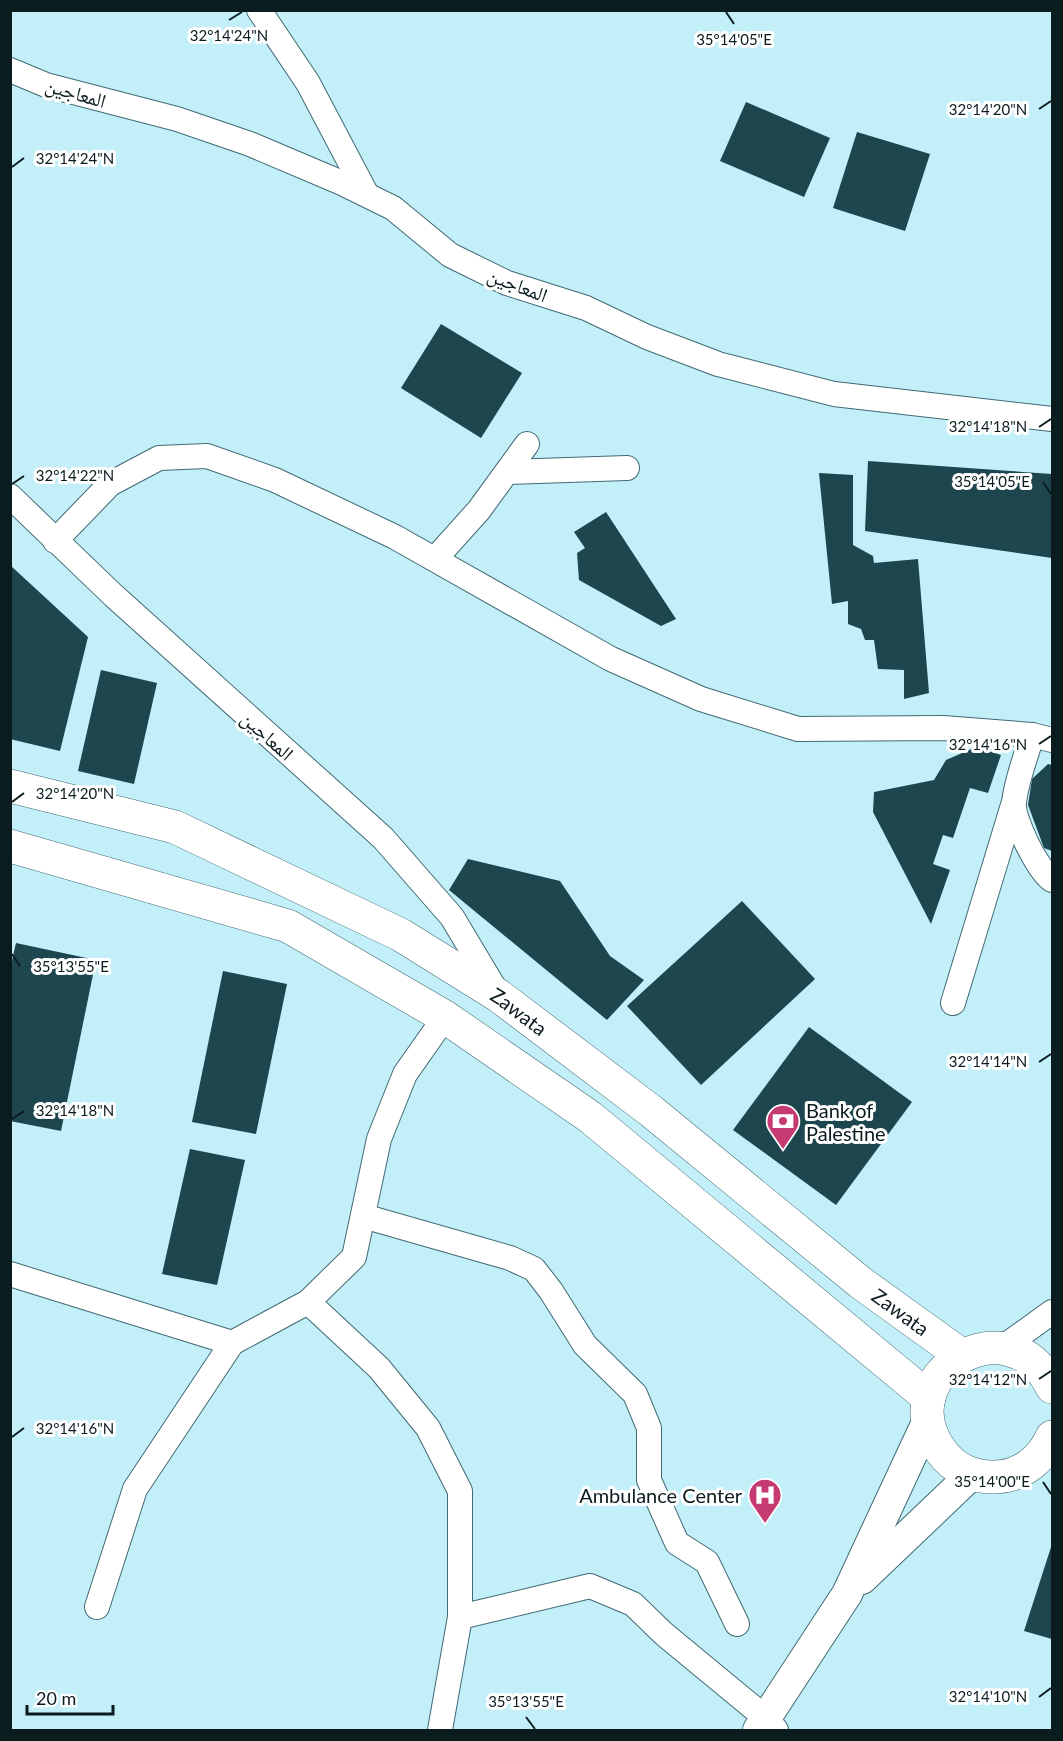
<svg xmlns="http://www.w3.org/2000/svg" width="1063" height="1741" font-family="Lato,'Noto Naskh Arabic',sans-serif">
	<rect width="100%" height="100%" fill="#c3eff9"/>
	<g fill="#1d464e">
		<polygon points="746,102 830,138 804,197 720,161"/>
		<polygon points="857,132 930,154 905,231 833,208"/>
		<polygon points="441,324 522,373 481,438 401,388"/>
		<polygon points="868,461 1052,474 1052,558 865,531"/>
		<polygon points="819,473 853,475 853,545 873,556 874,563 918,559 929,693 904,699 904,670 878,669 874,640 865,640 861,629 848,624 848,601 832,604"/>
		<polygon points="606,512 676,619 661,626 579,580 577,553 585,548 574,532"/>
		<polygon points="10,565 88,637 60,751 10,739"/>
		<polygon points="101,670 157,683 134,784 78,771"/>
		<polygon points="976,747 1001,755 988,793 970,788 953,838 943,835 933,864 950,870 931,924 873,812 874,792 934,780 946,760"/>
		<polygon points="1048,764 1052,765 1052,851 1044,848 1028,805 1032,779"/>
		<polygon points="468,859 560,881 610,956 644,980 607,1020 449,890"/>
		<polygon points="742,901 815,979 701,1085 627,1006"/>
		<polygon points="16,943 96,960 61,1131 10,1121 10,969"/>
		<polygon points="223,971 287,984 256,1134 192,1122"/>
		<polygon points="809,1027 912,1102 836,1205 733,1130"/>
		<polygon points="190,1149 245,1160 217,1285 162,1274"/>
		<polygon points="1052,1544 1052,1639 1024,1631"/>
	</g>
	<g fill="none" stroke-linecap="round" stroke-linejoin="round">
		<defs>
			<g id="minor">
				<polyline points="259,10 308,83 367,195"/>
				<polyline points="10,70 46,85 177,119 250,144 342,183 393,208 450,255 507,283 586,308 647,337 718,364 834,394 1052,419"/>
				<polyline points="508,472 627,468"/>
				<polyline points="10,496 113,595 383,838 452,917 498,994"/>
				<polyline points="55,541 110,484 159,458 207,456 275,480 395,537 611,659 701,699 798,729 943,728 1032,735 1052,740"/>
				<polyline points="435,559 479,510 527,444"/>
				<path d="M1032 735C1026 757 1016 781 1014 803 1012 819 1039 872 1052 880"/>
				<polyline points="953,1003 1013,805"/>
				<polyline points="363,1216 510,1258 534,1269 551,1291 585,1345 635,1394 649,1428 649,1480 677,1543 707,1562 737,1624"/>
				<polyline points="10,1274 232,1343 308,1302 379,1368 428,1428 460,1491 460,1617 440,1730"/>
				<polyline points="308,1302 354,1257 379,1139 405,1074 445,1017"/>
				<polyline points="1002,1348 1052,1312"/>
				<polyline points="97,1607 135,1489 232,1343"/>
				<polyline points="460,1617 590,1586 633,1604 664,1634 767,1719 776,1730"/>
			</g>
			<g id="tertiary">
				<polyline points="862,1579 972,1474"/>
				<polyline points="758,1730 847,1594 928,1420"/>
			</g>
			<g id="secondary">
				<path id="s1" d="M10 786 175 827 401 935 499 996 651 1111 861 1283 961 1355"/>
				<polyline points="10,846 288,926 445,1017 590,1117 929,1398"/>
				<path d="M1052 1387C1009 1300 886 1375 941 1451 954 1469 974 1478 996 1477 1022 1476 1042 1459 1052 1437"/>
			</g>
		</defs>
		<use href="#minor" stroke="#416a73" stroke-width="26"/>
		<use href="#tertiary" stroke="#416a73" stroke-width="32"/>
		<use href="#secondary" stroke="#416a73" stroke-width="34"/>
		<use href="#minor" stroke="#fff" stroke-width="24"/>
		<use href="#tertiary" stroke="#fff" stroke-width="30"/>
		<use href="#secondary" stroke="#fff" stroke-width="33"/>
	</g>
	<path fill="none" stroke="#0b1c1f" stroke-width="2" d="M726 12 734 24M229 20 242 12M1039 109 1051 101M12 167 24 158M1039 427 1051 419M1043 482 1051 494M12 484 24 476M1039 744 1051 736M12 802 24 793M12 954 20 966M1039 1062 1051 1054M12 1119 24 1111M1039 1379 1051 1371M12 1437 24 1428M1043 1482 1051 1494M1039 1697 1051 1688M526 1717 535 1729"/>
	<defs>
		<symbol id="bank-pin" viewBox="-11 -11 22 30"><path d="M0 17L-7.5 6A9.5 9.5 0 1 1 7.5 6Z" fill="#c53a71" stroke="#fff"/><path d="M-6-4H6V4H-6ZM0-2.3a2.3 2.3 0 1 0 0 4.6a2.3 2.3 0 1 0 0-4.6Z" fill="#fff"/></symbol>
		<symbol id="hospital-pin" viewBox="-11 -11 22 30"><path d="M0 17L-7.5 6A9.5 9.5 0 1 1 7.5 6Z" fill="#c53a71" stroke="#fff"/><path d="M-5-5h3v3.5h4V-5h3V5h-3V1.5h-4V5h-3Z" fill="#fff"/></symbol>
	</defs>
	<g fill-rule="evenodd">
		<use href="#bank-pin" x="764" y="1102" width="38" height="52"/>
		<use href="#hospital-pin" x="746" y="1476" width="38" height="52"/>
	</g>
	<g text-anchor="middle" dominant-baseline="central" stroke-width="6" stroke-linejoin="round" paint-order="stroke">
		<g font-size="20" fill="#0b1c1f" stroke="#fff">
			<text transform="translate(76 92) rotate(16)">المعاجين</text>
			<text transform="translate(518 284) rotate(21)">المعاجين</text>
			<text transform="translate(268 735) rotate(42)">المعاجين</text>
			<text stroke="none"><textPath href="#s1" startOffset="561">Zawata</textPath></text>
			<text stroke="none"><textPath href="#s1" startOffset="1047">Zawata</textPath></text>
		</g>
		<g font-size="20" fill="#0b1c1f" stroke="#fff" text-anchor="start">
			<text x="806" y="1110">Bank of<tspan x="806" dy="23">Palestine</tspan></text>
			<text x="742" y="1495" text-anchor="end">Ambulance Center</text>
		</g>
	</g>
	<g font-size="15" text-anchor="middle" fill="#0b1c1f" stroke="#fff" stroke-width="6" stroke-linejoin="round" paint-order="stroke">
		<text x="229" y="41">32°14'24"N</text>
		<text x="734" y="45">35°14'05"E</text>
		<text x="988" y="115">32°14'20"N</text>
		<text x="75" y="164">32°14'24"N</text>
		<text x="988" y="432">32°14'18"N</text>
		<text x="75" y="481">32°14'22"N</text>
		<text x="992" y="487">35°14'05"E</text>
		<text x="988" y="750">32°14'16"N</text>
		<text x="75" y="799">32°14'20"N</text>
		<text x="71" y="972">35°13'55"E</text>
		<text x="988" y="1067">32°14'14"N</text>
		<text x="75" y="1116">32°14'18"N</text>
		<text x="988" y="1385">32°14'12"N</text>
		<text x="75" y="1434">32°14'16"N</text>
		<text x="992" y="1487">35°14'00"E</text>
		<text x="988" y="1702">32°14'10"N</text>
		<text x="526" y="1707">35°13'55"E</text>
	</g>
	<rect width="1063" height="1741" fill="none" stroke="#0b1c1f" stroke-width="24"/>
	<path d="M27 1705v9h86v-9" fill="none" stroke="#0b1c1f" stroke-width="3"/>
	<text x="36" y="1705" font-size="18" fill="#0b1c1f" stroke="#ffffff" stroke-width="4.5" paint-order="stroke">20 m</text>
</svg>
